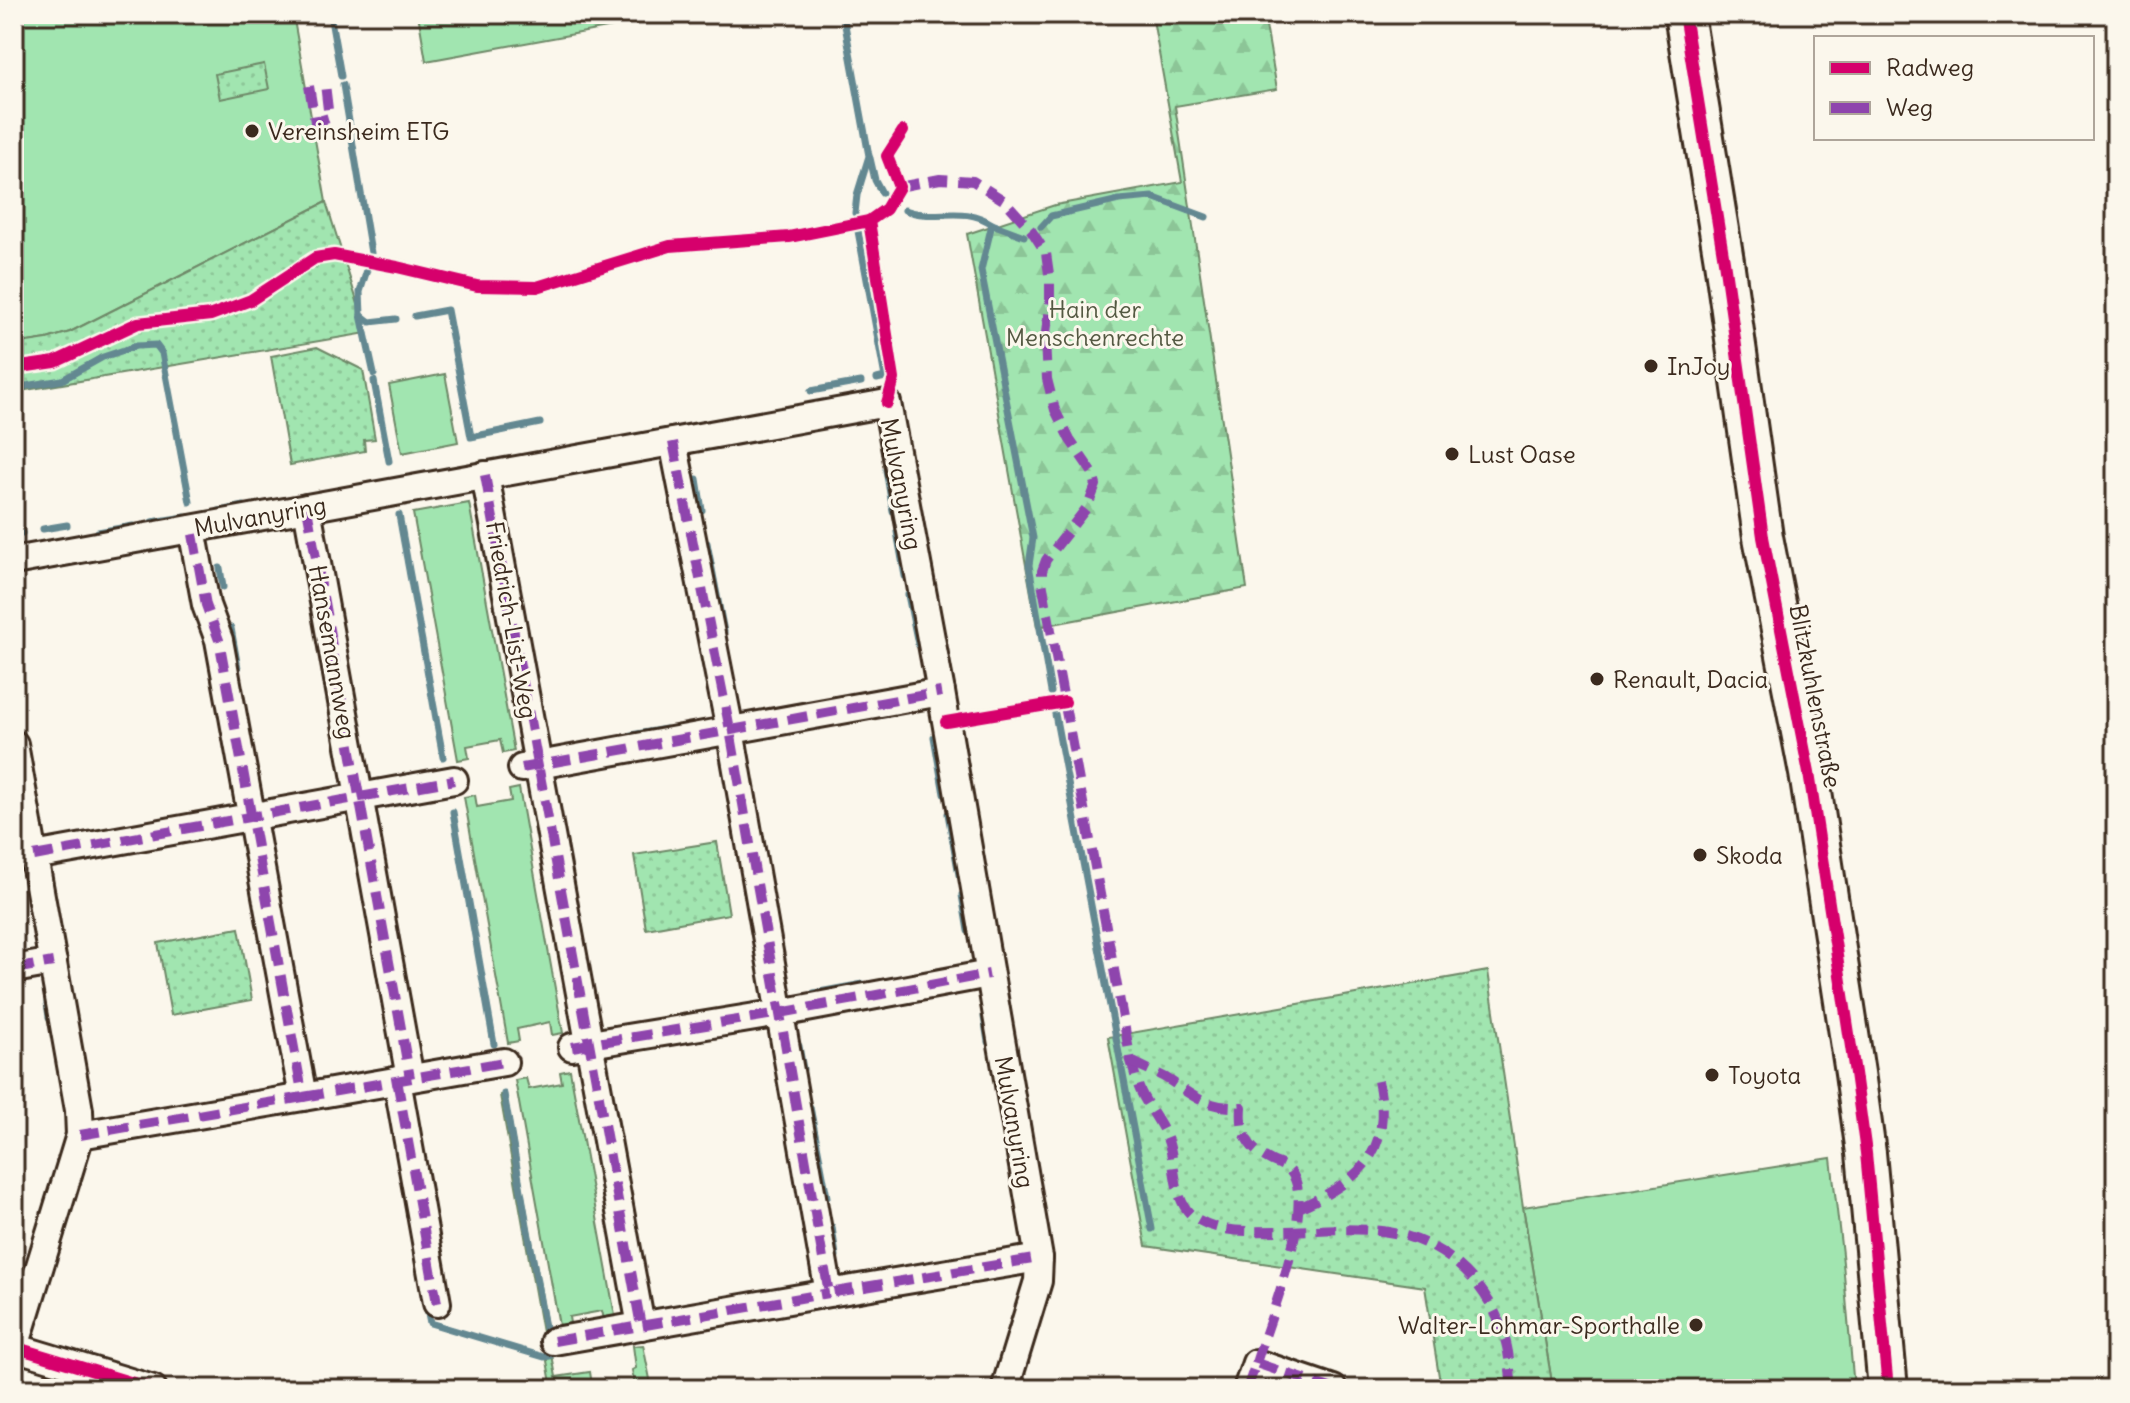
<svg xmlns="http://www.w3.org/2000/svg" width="2130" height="1403" font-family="Delius,sans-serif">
	<defs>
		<pattern id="forest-firs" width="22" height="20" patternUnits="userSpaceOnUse" patternTransform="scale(2)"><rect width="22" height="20" fill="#a1e5b0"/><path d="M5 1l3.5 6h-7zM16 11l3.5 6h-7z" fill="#8cc597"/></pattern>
		<pattern id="park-dots" width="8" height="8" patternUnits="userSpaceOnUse" patternTransform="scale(2)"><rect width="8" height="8" fill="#a1e5b0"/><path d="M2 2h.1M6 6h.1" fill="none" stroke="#8cc597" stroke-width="1.8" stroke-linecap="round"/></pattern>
	</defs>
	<rect width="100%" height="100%" fill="#fbf7ec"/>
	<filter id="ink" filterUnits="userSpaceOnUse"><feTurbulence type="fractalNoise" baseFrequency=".0125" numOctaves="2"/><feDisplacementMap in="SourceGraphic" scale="16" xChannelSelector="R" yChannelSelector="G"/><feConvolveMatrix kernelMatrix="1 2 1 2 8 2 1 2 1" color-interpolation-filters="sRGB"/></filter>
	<g filter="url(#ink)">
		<g fill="#a1e5b0" stroke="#6e8867" stroke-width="2">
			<polygon points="14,14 293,14 326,202 70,332 47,339 14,344"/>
			<polygon points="418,14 684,14 426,61"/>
			<polygon points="445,374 458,442 402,453 389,385"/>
			<polygon points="469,503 514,751 503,753 500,740 467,746 469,758 458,760 413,513"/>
			<polygon points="519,788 563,1033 552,1035 550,1022 517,1029 519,1041 508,1043 464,797 475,795 477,807 511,801 509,790"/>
			<polygon points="570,1070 616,1321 605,1323 602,1311 569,1317 571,1329 560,1331 515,1080 526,1078 529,1089 562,1083 560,1072"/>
			<polygon points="506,1094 556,1377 590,1372 592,1385 570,1389 552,1389 500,1095"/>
			<polygon points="1831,1158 1843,1263 1854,1388 1553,1389 1523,1207"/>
			<polygon points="643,1345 652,1389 613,1389 635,1386 632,1370 636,1368 633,1346"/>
		</g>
		<polygon fill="url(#forest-firs)" stroke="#6e8867" stroke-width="2" points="1152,14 1264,14 1277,89 1175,106 1247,588 1037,627 967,234 1055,205 1182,182"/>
		<g fill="url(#park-dots)" stroke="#6e8867" stroke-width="2">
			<polygon points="264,64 269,89 220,99 215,74"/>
			<polygon points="326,202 367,333 14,392 14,344 47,339 70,332"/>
			<polygon points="317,347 363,370 375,439 364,440 365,451 290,465 271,356"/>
			<polygon points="717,842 729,914 646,929 634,855"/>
			<polygon points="239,928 252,1000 171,1015 158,943"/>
			<polygon points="1488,971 1523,1207 1553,1389 1441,1389 1425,1287 1146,1246 1108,1037"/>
		</g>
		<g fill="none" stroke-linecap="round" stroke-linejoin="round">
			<g stroke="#638891" stroke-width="7">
				<polyline points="330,14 341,76"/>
				<polyline points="843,14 869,156 857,195 855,213"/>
				<polyline points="343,85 371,253"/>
				<polyline points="870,158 875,180 882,193"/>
				<path d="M905 210C935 222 962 204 992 224L981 270 1033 538 1029 565 1051 692"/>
				<polyline points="992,224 1024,236"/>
				<polyline points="1041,227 1051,216 1119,200 1152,197 1206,217"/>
				<polyline points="858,231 885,377 877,379"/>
				<polyline points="367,270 360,292 361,315 374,374"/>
				<polyline points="361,315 370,322 396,319"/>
				<polyline points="415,316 447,310 471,437 540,423"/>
				<polyline points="374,381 389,461"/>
				<polyline points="14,388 62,380 103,357 136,346 156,345 162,353 190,502"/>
				<polyline points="811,391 861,382"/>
				<polyline points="886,470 893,511"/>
				<polyline points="697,479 702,510"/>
				<polyline points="219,511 244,506"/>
				<polyline points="399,515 443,757"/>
				<polyline points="152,522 185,517"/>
				<polyline points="43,529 67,525"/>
				<polyline points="98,532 133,526"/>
				<polyline points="897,532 905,576"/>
				<polyline points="14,534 22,533"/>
				<polyline points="707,543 724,632"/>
				<polyline points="220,568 223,587"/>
				<polyline points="908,595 918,644"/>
				<polyline points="231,628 238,668"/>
				<polyline points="1055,714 1152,1229"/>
				<polyline points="631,735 666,729"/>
				<polyline points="934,737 944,794"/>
				<polyline points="453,812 494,1044"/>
				<polyline points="948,814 959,875"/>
				<polyline points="14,819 20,853"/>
				<polyline points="962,895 968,931"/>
				<polyline points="814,993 863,984"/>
				<polyline points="47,1003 49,1017"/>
				<polyline points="984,1017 988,1042"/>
				<polyline points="799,1046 803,1069"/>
				<polyline points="810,1107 827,1197"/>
				<polyline points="832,1227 836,1256"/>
				<polyline points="426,1303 430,1323 544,1357 550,1356 504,1094"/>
			</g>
			<defs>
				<g id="minor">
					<polyline points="673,442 730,730 829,1293 1039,1258"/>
					<polyline points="485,475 641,1326"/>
					<polyline points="307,508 410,1078"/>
					<polyline points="14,561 887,403 941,692 1039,1258 1038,1281 1005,1389"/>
					<polyline points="14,744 79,1110 80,1135 15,1347"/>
					<polyline points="522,768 941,692"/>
					<polyline points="34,856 454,780"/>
					<polyline points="14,969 53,962"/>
					<polyline points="572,1047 780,1013 989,974"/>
					<polyline points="397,1080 437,1303"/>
					<polyline points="303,1097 504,1062"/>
					<polyline points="80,1135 303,1097 219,640 206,605 192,529"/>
					<polyline points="554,1341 829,1293"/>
					<polyline points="14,1347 153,1389"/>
					<polyline points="1247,1389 1256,1363 1333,1389"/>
				</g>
				<polyline id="secondary" points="1684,14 1724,261 1763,537 1809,773 1855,1073 1866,1153 1888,1389"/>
			</defs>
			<use href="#minor" stroke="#3b2a1e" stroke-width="32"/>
			<use href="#secondary" stroke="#3b2a1e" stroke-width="44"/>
			<use href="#minor" stroke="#fbf7ec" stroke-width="26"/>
			<use href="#secondary" stroke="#fbf7ec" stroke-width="38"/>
			<g stroke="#8e44ad" stroke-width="10" stroke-dasharray="20 10" stroke-linecap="butt">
				<polyline points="309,86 315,122 329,118 325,84"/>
				<path d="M899 187 940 179 973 181 1005 201 1031 230 1046 253 1050 281V303L1045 340 1047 379 1055 410 1070 440 1092 472 1096 485 1088 506 1046 560 1042 571V582L1131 1061C1134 1070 1136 1081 1140 1090 1148 1108 1163 1124 1169 1144 1176 1166 1173 1202 1194 1217 1219 1234 1249 1231 1277 1231 1312 1231 1346 1227 1381 1231 1444 1238 1493 1285 1507 1347 1510 1360 1510 1375 1512 1389"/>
				<polyline points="673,442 730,730 829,1293 1039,1258"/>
				<polyline points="485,475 641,1326"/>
				<polyline points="307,508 410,1078"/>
				<polyline points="522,768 941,692"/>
				<polyline points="34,856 454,780"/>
				<polyline points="14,969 53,962"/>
				<polyline points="572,1047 780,1013 989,974"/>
				<path d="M1131 1061C1142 1067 1155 1072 1166 1078 1194 1096 1206 1109 1242 1107 1240 1133 1247 1149 1272 1161 1283 1166 1290 1167 1295 1179 1311 1218 1269 1321 1256 1363"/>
				<polyline points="397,1080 437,1303"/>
				<polyline points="303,1097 504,1062"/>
				<polyline points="80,1135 303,1097 219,640 206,605 192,529"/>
				<path d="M1299 1208C1359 1181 1394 1152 1378 1081"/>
				<polyline points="554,1341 829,1293"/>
				<polyline points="1247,1389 1256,1363 1333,1389"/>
			</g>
			<defs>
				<g id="cycleway">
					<polyline points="1684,14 1724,261 1763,537 1809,773 1855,1073 1866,1153 1888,1389"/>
					<polyline points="14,368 55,362 138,323 211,315 251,300 315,258 334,255 397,267 477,286 537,287 670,246 789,237 869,221"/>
					<polyline points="887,403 894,379 869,221 886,209 899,187 887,156 903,131"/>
					<polyline points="946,722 1065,702"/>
					<polyline points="14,1347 153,1389"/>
				</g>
			</defs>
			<use href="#cycleway" stroke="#fbf7ec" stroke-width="17"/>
			<use href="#cycleway" stroke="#d6006c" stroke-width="12"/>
		</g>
	</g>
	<g fill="#3b2a1e" stroke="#fbf7ec" stroke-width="3">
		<circle cx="252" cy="131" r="8"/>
		<circle cx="1651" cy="366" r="8"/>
		<circle cx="1452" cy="454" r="8"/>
		<circle cx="1597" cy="679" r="8"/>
		<circle cx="1700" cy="855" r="8"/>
		<circle cx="1712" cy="1075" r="8"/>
		<circle cx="1696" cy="1325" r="8"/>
	</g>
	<g text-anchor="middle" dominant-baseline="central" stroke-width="6" stroke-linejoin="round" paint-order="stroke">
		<g font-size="24" fill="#3b2a1e" stroke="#fbf7ec" text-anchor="start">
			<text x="268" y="131">Vereinsheim ETG</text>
			<text x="1667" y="366">InJoy</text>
			<text x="1468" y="454">Lust Oase</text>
			<text x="1613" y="679">Renault, Dacia</text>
			<text x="1716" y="855">Skoda</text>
			<text x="1728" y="1075">Toyota</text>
			<text x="1680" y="1325" text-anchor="end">Walter-Lohmar-Sporthalle</text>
		</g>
		<g font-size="24" fill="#545942" stroke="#fbf7ec">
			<text x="1095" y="309">Hain der<tspan x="1095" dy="28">Menschenrechte</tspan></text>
		</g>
		<g font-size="24" fill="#3b2a1e" stroke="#fbf7ec">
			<text transform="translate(902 484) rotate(79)">Mulvanyring</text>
			<text transform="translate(260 516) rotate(-10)">Mulvanyring</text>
			<text transform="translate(512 620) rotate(80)">Friedrich-List-Weg</text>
			<text transform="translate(333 652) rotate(80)">Hansemannweg</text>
			<text transform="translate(1816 696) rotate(79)">Blitzkuhlenstraße</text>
			<text transform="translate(1015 1122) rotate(80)">Mulvanyring</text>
		</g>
	</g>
	<rect width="2130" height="1403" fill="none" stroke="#fbf7ec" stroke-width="48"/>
	<rect x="24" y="24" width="2082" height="1355" fill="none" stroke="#3b2a1e" stroke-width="3" filter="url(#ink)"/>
	<rect x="1814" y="36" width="280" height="104" fill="#fbf7ec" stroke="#aea59a" stroke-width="2"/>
	<rect x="1830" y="62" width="40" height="12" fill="#d6006c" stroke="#aea59a" stroke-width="2"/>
	<text x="1886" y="76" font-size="24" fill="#3b2a1e">Radweg</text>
	<rect x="1830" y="102" width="40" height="12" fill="#8e44ad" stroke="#aea59a" stroke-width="2"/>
	<text x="1886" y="116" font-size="24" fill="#3b2a1e">Weg</text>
</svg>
